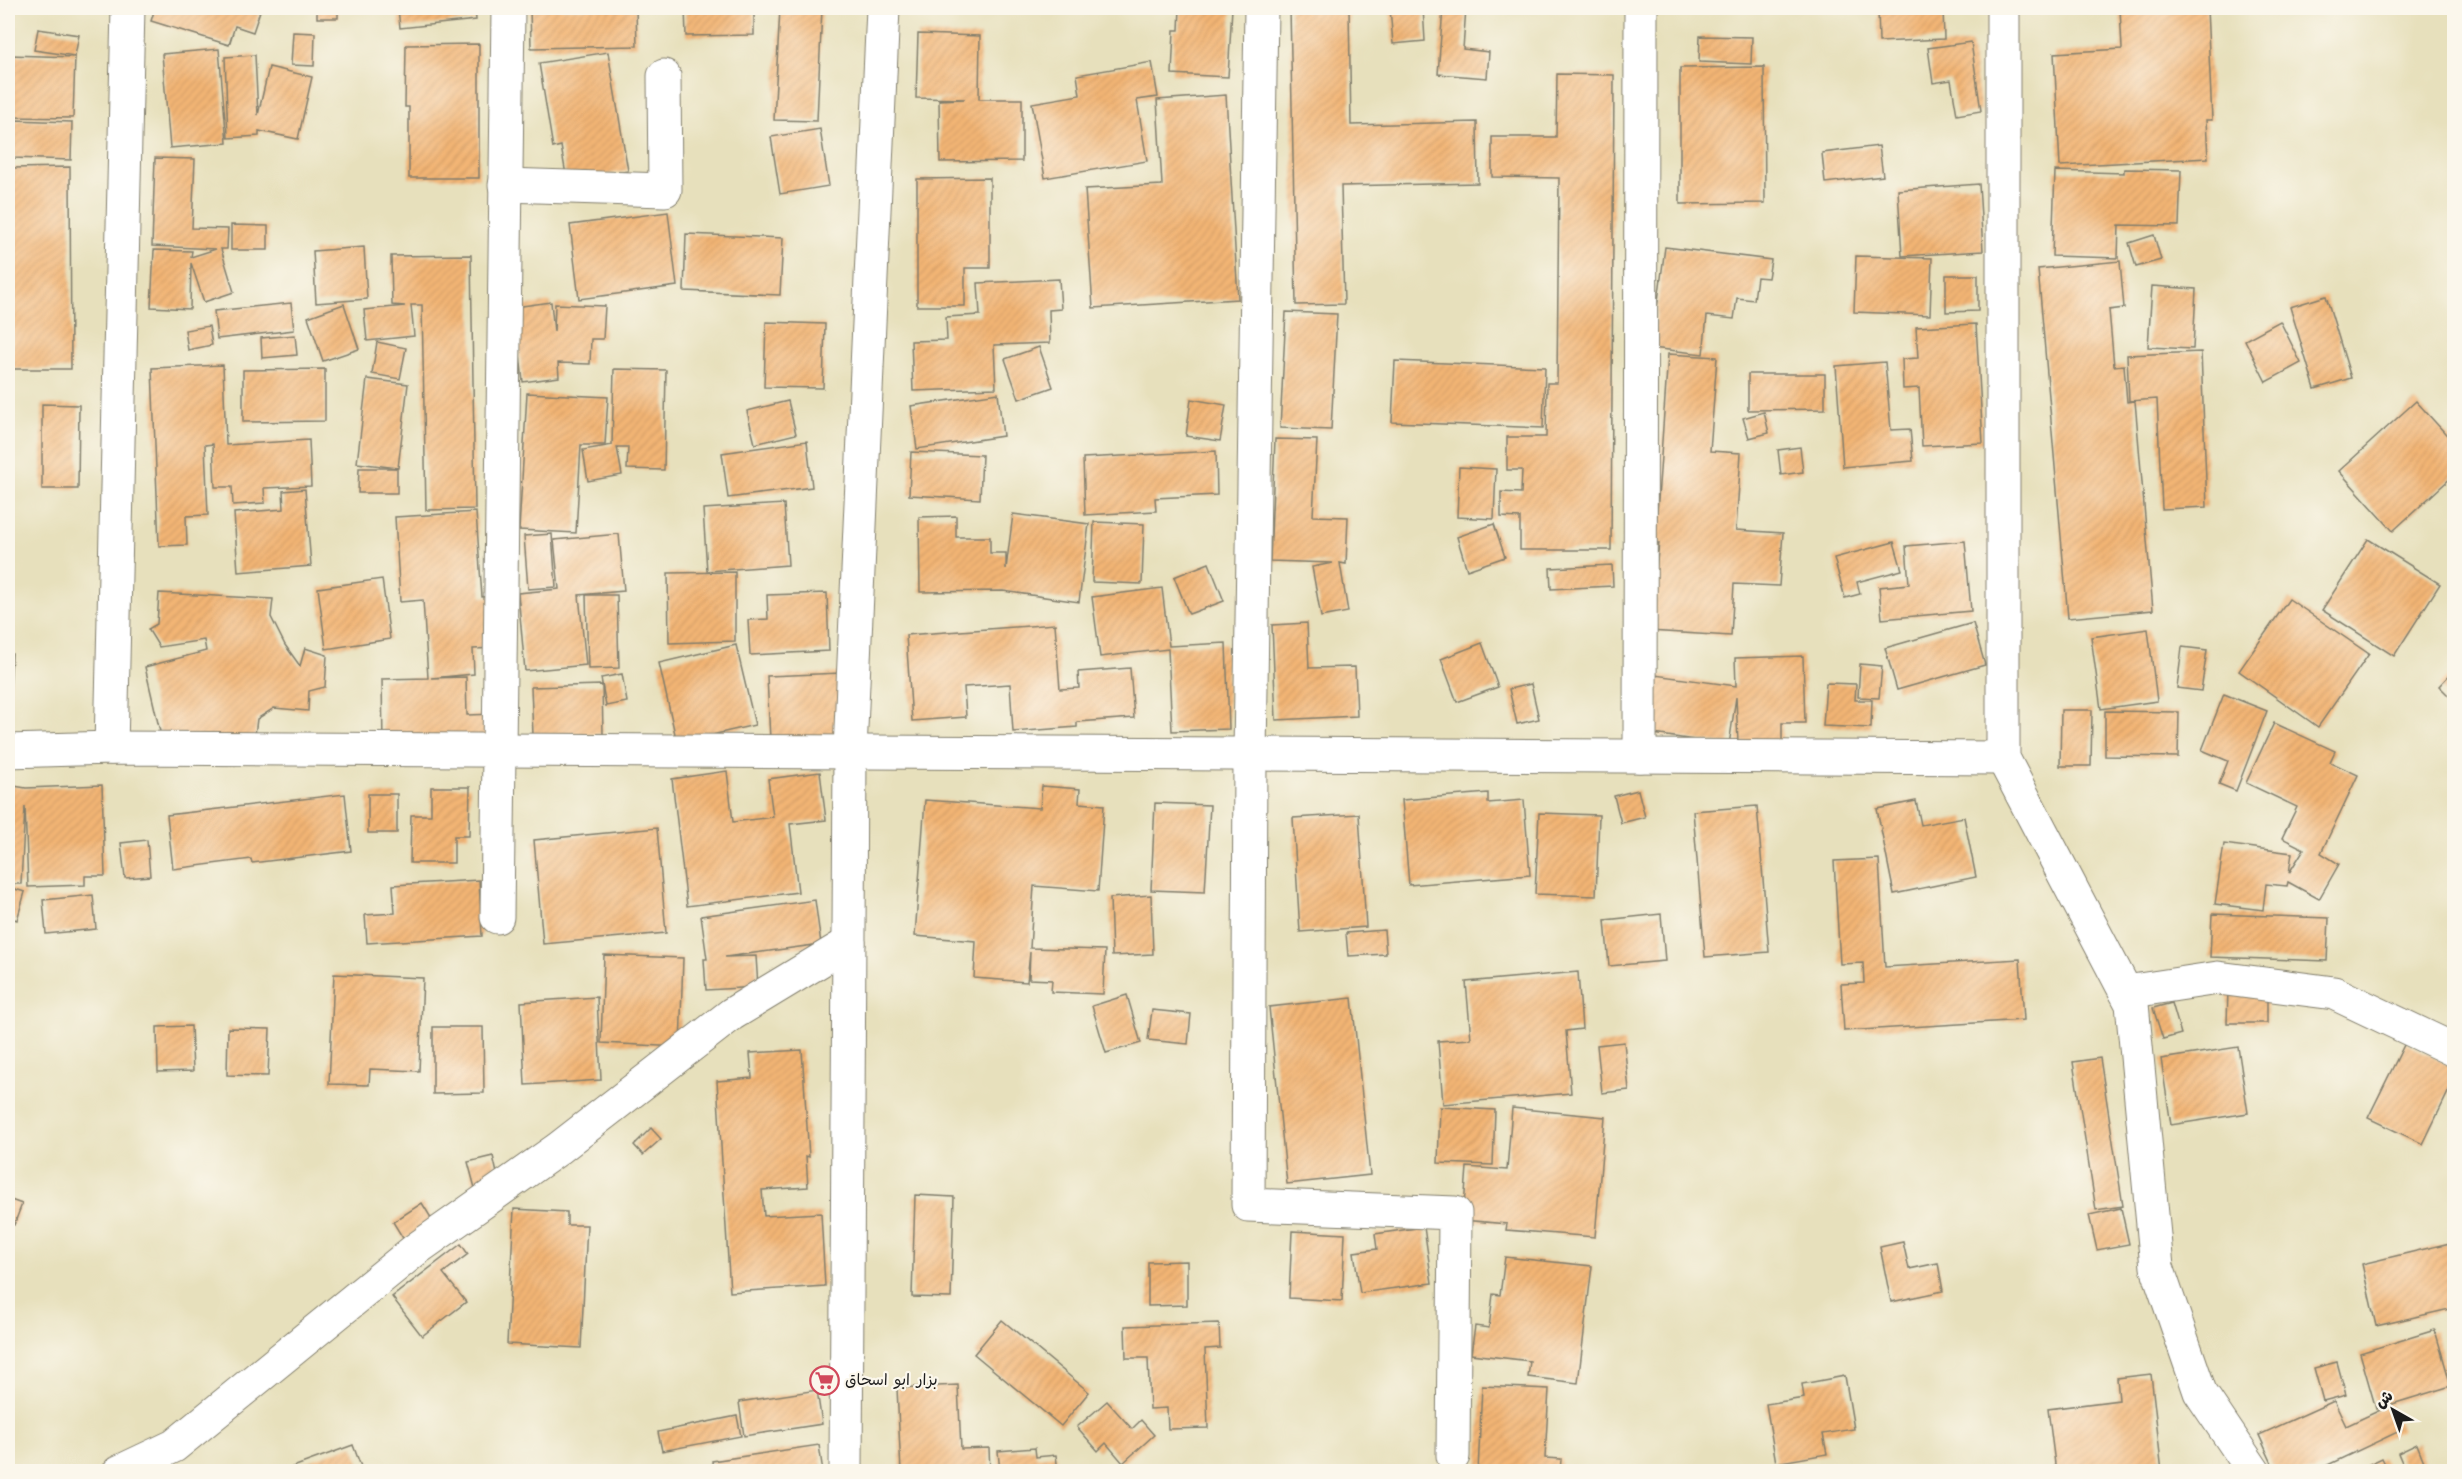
<svg xmlns="http://www.w3.org/2000/svg" width="2462" height="1479" font-family="Kalam,'Playpen Sans Arabic',sans-serif">
	<defs>
		<pattern id="building-hatch" width="6" height="6" patternUnits="userSpaceOnUse" patternTransform="scale(1.5)"><rect width="6" height="6" fill="#f3b575"/><path d="M-1 1l2-2M0 6l6-6M5 7l2-2" fill="none" stroke="#d09b65"/></pattern>
	</defs>
	<rect width="100%" height="100%" fill="#fbf7ec"/>
	<filter id="ink" filterUnits="userSpaceOnUse"><feTurbulence type="fractalNoise" baseFrequency=".0167" numOctaves="2"/><feDisplacementMap in="SourceGraphic" scale="12" xChannelSelector="R" yChannelSelector="G"/><feConvolveMatrix kernelMatrix="1 2 1 2 8 2 1 2 1" color-interpolation-filters="sRGB"/></filter>
	<filter id="wash" filterUnits="userSpaceOnUse"><feTurbulence type="fractalNoise" baseFrequency=".008" numOctaves="4" result="noise"/><feDisplacementMap in="SourceGraphic" scale="24" xChannelSelector="R" yChannelSelector="G"/><feGaussianBlur stdDeviation="1.35" result="paint"/><feColorMatrix in="noise" values="0 0 0 0 0 0 0 0 0 0 0 0 0 0 0 0 0 1.4 0 .05"/><feComposite in="paint" operator="in"/></filter>
	<g filter="url(#wash)">
		<rect width="100%" height="100%" fill="#e7e0bc"/>
		<g id="blocks">
			<g fill="url(#building-hatch)">
				<polygon points="155,8 261,8 253,32 235,26 229,45 151,21"/>
				<rect x="317" y="8" width="21" height="10"/>
				<polygon points="398,8 475,8 476,20 400,28"/>
				<polygon points="530,8 636,8 637,46 531,48"/>
				<polygon points="685,8 754,8 754,35 686,36"/>
				<polygon points="780,8 822,8 817,121 774,120"/>
				<polygon points="1180,8 1232,8 1228,77 1172,74 1174,30 1179,30"/>
				<polygon points="1290,8 1349,8 1351,125 1477,122 1478,183 1341,186 1344,304 1296,305"/>
				<polygon points="1390,8 1423,8 1425,41 1393,44"/>
				<polygon points="1443,8 1466,8 1463,49 1489,52 1487,78 1438,74"/>
				<polygon points="1878,8 1943,8 1944,39 1879,42"/>
				<polygon points="2120,8 2207,8 2212,120 2206,120 2208,158 2060,166 2054,53 2122,49"/>
				<polygon points="38,29 79,35 75,56 34,50"/>
				<polygon points="293,32 315,33 314,66 291,65"/>
				<polygon points="918,34 980,36 979,99 1022,99 1022,161 940,162 939,100 965,99 916,98"/>
				<polygon points="1700,36 1752,37 1751,64 1699,62"/>
				<polygon points="1971,42 1981,111 1957,115 1951,80 1933,83 1928,48"/>
				<polygon points="479,44 479,178 409,178 409,107 405,107 406,45"/>
				<polygon points="219,49 227,143 170,148 162,54"/>
				<polygon points="608,52 628,171 567,181 561,146 553,148 539,63"/>
				<polygon points="8,55 75,57 73,118 8,117"/>
				<polygon points="255,55 258,115 269,67 312,77 298,139 259,131 259,136 228,138 225,57"/>
				<polygon points="1152,62 1158,97 1137,100 1147,161 1045,178 1032,103 1080,95 1077,75"/>
				<polygon points="1764,67 1765,203 1680,204 1680,68"/>
				<polygon points="1557,74 1614,75 1611,550 1520,550 1520,518 1501,517 1501,492 1521,493 1522,470 1507,470 1507,437 1546,437 1547,383 1557,383 1559,178 1492,177 1492,137 1556,137"/>
				<polygon points="1226,95 1238,299 1093,308 1085,189 1162,185 1157,100"/>
				<polygon points="14,120 72,122 71,160 13,158"/>
				<polygon points="820,129 829,186 780,194 771,137"/>
				<polygon points="1879,146 1883,176 1825,183 1822,153"/>
				<polygon points="155,158 195,159 192,228 228,229 227,249 221,249 234,292 204,302 191,263 190,309 151,307 154,250 192,251 191,257 216,249 152,246"/>
				<polygon points="70,167 71,369 12,369 11,168"/>
				<polygon points="2124,169 2181,170 2179,226 2119,225 2118,258 2052,256 2055,171 2124,173"/>
				<polygon points="990,178 990,268 965,268 965,306 917,306 917,179"/>
				<polygon points="1979,184 1983,251 1902,256 1898,190"/>
				<polygon points="668,212 677,286 579,299 570,225"/>
				<polygon points="231,225 268,226 268,250 231,250"/>
				<polygon points="686,234 783,238 780,295 684,291"/>
				<polygon points="2154,235 2161,260 2136,267 2129,243"/>
				<polygon points="364,247 367,299 316,303 313,251"/>
				<polygon points="1665,247 1771,260 1768,278 1757,277 1754,300 1737,298 1734,319 1707,316 1703,354 1652,348"/>
				<polygon points="471,255 475,509 426,510 422,305 411,305 414,336 367,341 364,310 405,306 392,305 391,256"/>
				<polygon points="1856,256 1932,258 1930,315 1854,312"/>
				<polygon points="2120,261 2124,308 2109,310 2114,366 2124,365 2127,402 2135,401 2153,610 2068,618 2038,269"/>
				<polygon points="1946,275 1978,275 1978,311 1946,312"/>
				<polygon points="1059,279 1061,309 1049,310 1050,343 994,345 996,388 913,391 911,341 947,340 946,317 980,315 978,283"/>
				<polygon points="2152,286 2196,289 2193,349 2148,347"/>
				<polygon points="2326,296 2351,378 2315,389 2290,307"/>
				<polygon points="551,302 554,332 555,304 605,306 603,339 591,339 590,364 558,363 559,377 523,382 515,307"/>
				<polygon points="291,303 294,330 217,339 214,311"/>
				<polygon points="344,304 359,349 323,361 308,317"/>
				<polygon points="1286,312 1337,314 1331,430 1280,428"/>
				<polygon points="2280,321 2301,363 2266,382 2245,340"/>
				<polygon points="766,322 825,324 823,388 764,387"/>
				<polygon points="1976,324 1983,443 1922,446 1919,388 1903,389 1902,359 1918,358 1916,327"/>
				<polygon points="209,326 212,345 188,350 185,330"/>
				<polygon points="295,335 297,355 262,358 261,338"/>
				<polygon points="377,342 406,348 400,379 372,374"/>
				<polygon points="1039,347 1053,387 1019,399 1005,359"/>
				<polygon points="2201,352 2207,507 2162,509 2157,399 2129,401 2127,355"/>
				<polygon points="1668,354 1717,357 1710,451 1741,453 1736,530 1783,533 1779,586 1734,584 1731,636 1649,631 1659,543 1655,543"/>
				<polygon points="1395,361 1545,367 1543,428 1392,422"/>
				<polygon points="1885,362 1891,430 1910,429 1913,461 1843,467 1836,366"/>
				<polygon points="223,365 226,445 309,440 311,486 264,488 265,503 233,505 232,487 215,487 213,444 205,445 208,515 186,516 187,545 159,546 152,368"/>
				<polygon points="325,369 325,421 243,422 243,370"/>
				<polygon points="614,369 666,370 664,470 627,469 628,447 617,447 622,475 588,481 583,450 612,445"/>
				<polygon points="1748,374 1825,374 1825,409 1748,410"/>
				<polygon points="367,379 408,384 398,468 357,463"/>
				<polygon points="527,393 608,397 605,445 581,445 576,533 519,530"/>
				<polygon points="998,393 1003,436 917,449 911,406"/>
				<polygon points="1191,399 1226,405 1220,441 1186,436"/>
				<polygon points="788,401 796,434 755,444 747,411"/>
				<polygon points="2416,401 2454,443 2454,475 2393,531 2339,471"/>
				<polygon points="42,404 79,405 78,489 42,489"/>
				<polygon points="1764,412 1769,433 1749,438 1743,418"/>
				<polygon points="1275,439 1317,440 1313,516 1348,517 1346,564 1340,563 1348,612 1321,617 1312,567 1333,563 1270,561"/>
				<polygon points="807,441 812,487 728,498 722,453"/>
				<polygon points="1800,447 1803,472 1781,475 1778,450"/>
				<polygon points="1216,451 1217,495 1155,498 1156,511 1085,515 1083,458"/>
				<polygon points="911,452 982,455 980,499 909,495"/>
				<polygon points="1459,467 1496,469 1494,519 1457,517"/>
				<polygon points="359,468 397,468 397,493 358,493"/>
				<polygon points="305,489 311,566 238,572 234,513 284,509 283,491"/>
				<polygon points="784,504 788,565 707,571 703,509"/>
				<polygon points="476,512 482,597 493,596 496,648 473,649 474,674 431,678 466,677 467,715 496,714 497,743 383,746 382,679 428,678 423,600 400,602 395,517"/>
				<polygon points="1013,514 1089,524 1079,602 1003,591 920,592 919,517 956,516 956,537 990,537 990,553 1006,553 1006,569"/>
				<polygon points="1094,522 1144,524 1142,584 1092,582"/>
				<polygon points="1494,524 1505,557 1467,570 1457,537"/>
				<polygon points="552,534 556,587 528,589 524,536"/>
				<polygon points="619,534 624,591 579,595 586,665 525,671 518,593 559,589 554,540"/>
				<polygon points="2368,539 2440,584 2394,656 2322,610"/>
				<polygon points="1965,541 1971,611 1882,619 1879,587 1909,584 1906,546"/>
				<polygon points="1894,542 1902,570 1857,582 1860,594 1845,598 1834,558"/>
				<polygon points="1209,563 1224,601 1189,614 1174,577"/>
				<polygon points="1612,565 1613,586 1551,589 1550,568"/>
				<polygon points="735,572 735,641 669,643 668,573"/>
				<polygon points="382,579 390,639 326,649 318,588"/>
				<polygon points="1162,588 1169,646 1226,643 1229,729 1172,731 1168,649 1100,657 1092,597"/>
				<polygon points="159,593 273,599 271,617 285,645 300,666 305,648 327,655 325,687 309,691 308,711 274,708 257,719 254,743 161,736 145,667 206,651 204,640 159,647 148,629 157,624"/>
				<polygon points="827,593 829,651 750,655 748,620 768,619 767,595"/>
				<polygon points="586,595 617,595 619,668 588,669"/>
				<polygon points="2289,599 2369,654 2318,727 2239,671"/>
				<polygon points="1307,623 1309,668 1355,667 1357,716 1276,720 1272,625"/>
				<polygon points="1973,623 1985,665 1897,690 1885,648"/>
				<polygon points="1055,624 1060,689 1079,688 1078,672 1130,668 1134,718 1077,722 1077,727 1013,732 1010,684 964,687 966,717 912,721 906,635"/>
				<polygon points="2148,629 2157,701 2101,709 2091,637"/>
				<polygon points="1482,643 1498,687 1457,702 1441,659"/>
				<polygon points="736,645 755,725 677,743 659,663"/>
				<polygon points="2182,647 2207,650 2201,691 2177,688"/>
				<polygon points="8,654 12,654 9,710 8,710"/>
				<polygon points="1803,656 1805,723 1782,723 1782,742 1738,743 1736,697 1729,745 1647,733 1655,675 1736,686 1735,658"/>
				<polygon points="1860,664 1882,666 1879,698 1858,697"/>
				<polygon points="2454,670 2454,701 2439,686"/>
				<polygon points="842,673 844,737 770,740 767,676"/>
				<polygon points="622,674 627,702 606,706 601,678"/>
				<polygon points="1826,683 1856,684 1855,700 1872,700 1871,728 1823,726"/>
				<polygon points="1531,684 1539,719 1517,724 1509,689"/>
				<polygon points="602,685 603,734 533,735 531,687"/>
				<polygon points="2224,694 2267,711 2236,791 2219,784 2228,761 2202,750"/>
				<polygon points="2061,710 2092,710 2091,766 2060,766"/>
				<polygon points="2105,711 2179,712 2178,757 2105,756"/>
				<polygon points="2274,723 2335,751 2330,762 2358,775 2321,853 2339,864 2319,899 2288,882 2287,886 2266,884 2263,910 2215,904 2224,844 2292,853 2289,873 2304,849 2282,838 2297,807 2246,783"/>
				<polygon points="727,771 733,822 773,817 768,779 820,772 826,820 790,824 798,892 687,906 672,779"/>
				<polygon points="8,785 26,788 102,785 105,876 85,876 85,885 28,887 25,806 21,884 8,884"/>
				<polygon points="1042,786 1080,789 1079,803 1104,805 1098,891 1034,886 1030,948 1105,950 1103,994 1051,992 1052,980 1029,979 1030,952 1027,982 974,978 976,941 915,936 925,800 1040,808"/>
				<polygon points="431,787 470,787 469,836 454,836 454,863 410,863 411,815 431,815"/>
				<polygon points="1638,790 1645,817 1621,823 1614,796"/>
				<polygon points="1488,793 1488,803 1524,800 1530,875 1409,885 1402,800"/>
				<polygon points="345,794 351,851 252,863 251,859 173,869 167,815"/>
				<rect x="368" y="794" width="29" height="39"/>
				<polygon points="1916,801 1921,825 1964,817 1976,877 1894,894 1877,809"/>
				<polygon points="1155,803 1210,805 1205,892 1151,890"/>
				<polygon points="1757,806 1769,952 1705,957 1693,811"/>
				<polygon points="1539,813 1599,815 1596,896 1535,894"/>
				<polygon points="1359,814 1366,927 1300,932 1293,818"/>
				<polygon points="657,828 666,933 543,944 534,840"/>
				<polygon points="147,840 150,876 125,878 121,843"/>
				<polygon points="1879,859 1885,967 2020,959 2024,1020 1844,1031 1841,984 1864,983 1863,963 1840,964 1834,861"/>
				<polygon points="479,880 482,936 367,943 365,915 395,913 393,885"/>
				<polygon points="8,887 25,892 17,920 8,917"/>
				<polygon points="93,895 96,929 46,934 43,900"/>
				<polygon points="1151,895 1153,954 1112,956 1110,898"/>
				<polygon points="815,900 821,944 725,957 756,956 758,987 706,990 704,959 707,959 701,916"/>
				<polygon points="1661,914 1665,961 1609,966 1605,920"/>
				<polygon points="2212,914 2329,918 2327,961 2210,957"/>
				<polygon points="1384,930 1386,954 1348,956 1346,933"/>
				<polygon points="604,955 683,958 680,1047 601,1043"/>
				<polygon points="1578,972 1582,1029 1566,1031 1571,1093 1443,1104 1438,1041 1471,1039 1466,982"/>
				<polygon points="334,974 423,978 419,1071 370,1069 369,1085 329,1084"/>
				<polygon points="2228,990 2267,990 2267,1023 2227,1023"/>
				<polygon points="1127,995 1141,1043 1106,1053 1092,1006"/>
				<polygon points="597,997 601,1080 525,1085 521,1002"/>
				<polygon points="1352,998 1370,1175 1287,1184 1269,1007"/>
				<polygon points="2172,1003 2181,1034 2163,1039 2153,1008"/>
				<polygon points="1152,1010 1191,1014 1188,1044 1148,1040"/>
				<polygon points="191,1026 193,1071 158,1072 157,1027"/>
				<polygon points="433,1027 483,1027 484,1093 433,1094"/>
				<polygon points="228,1028 270,1029 268,1076 227,1075"/>
				<polygon points="1624,1042 1629,1090 1602,1093 1597,1045"/>
				<polygon points="2405,1043 2454,1068 2454,1080 2423,1144 2368,1118"/>
				<polygon points="2238,1047 2248,1113 2171,1125 2161,1059"/>
				<polygon points="802,1050 809,1157 806,1156 808,1187 762,1190 764,1216 821,1213 825,1286 730,1292 717,1081 752,1078 750,1053"/>
				<polygon points="2100,1058 2123,1206 2096,1210 2073,1062"/>
				<polygon points="1440,1107 1495,1110 1493,1165 1438,1163"/>
				<polygon points="1512,1108 1605,1117 1595,1237 1506,1230 1507,1224 1463,1220 1467,1167 1507,1170"/>
				<polygon points="651,1128 661,1139 643,1155 634,1145"/>
				<polygon points="493,1156 499,1182 475,1188 468,1162"/>
				<polygon points="915,1195 954,1197 951,1298 912,1297"/>
				<polygon points="8,1199 22,1204 14,1225 8,1222"/>
				<polygon points="422,1203 433,1221 404,1240 393,1222"/>
				<polygon points="2121,1208 2129,1244 2097,1250 2089,1215"/>
				<polygon points="514,1209 567,1212 567,1225 587,1225 581,1348 507,1344"/>
				<polygon points="1424,1227 1432,1283 1360,1293 1354,1252 1377,1249 1375,1234"/>
				<polygon points="1292,1231 1345,1234 1342,1301 1289,1298"/>
				<polygon points="1903,1242 1909,1269 1938,1263 1943,1291 1891,1302 1880,1247"/>
				<polygon points="2454,1242 2454,1308 2376,1326 2362,1264"/>
				<polygon points="461,1244 468,1254 443,1273 466,1302 422,1336 392,1297"/>
				<polygon points="1505,1257 1592,1266 1578,1383 1528,1377 1530,1361 1471,1354 1475,1326 1489,1328 1493,1294 1500,1295"/>
				<polygon points="1187,1261 1187,1305 1148,1306 1148,1262"/>
				<polygon points="1002,1320 1089,1392 1061,1426 974,1354"/>
				<polygon points="1219,1323 1220,1348 1205,1349 1208,1428 1168,1429 1167,1408 1150,1409 1148,1358 1126,1358 1125,1326"/>
				<polygon points="2435,1330 2451,1386 2376,1409 2360,1353"/>
				<polygon points="2337,1362 2346,1395 2323,1401 2314,1368"/>
				<polygon points="2151,1374 2162,1472 2056,1472 2048,1409 2119,1400 2117,1378"/>
				<polygon points="1845,1376 1854,1429 1823,1434 1827,1454 1776,1463 1766,1404 1804,1398 1802,1384"/>
				<polygon points="958,1385 961,1449 989,1448 990,1472 901,1472 897,1388"/>
				<polygon points="1482,1386 1549,1389 1545,1458 1561,1459 1560,1472 1478,1472"/>
				<polygon points="817,1390 822,1424 744,1436 739,1402"/>
				<polygon points="1107,1401 1132,1429 1141,1420 1154,1435 1123,1463 1106,1443 1098,1451 1077,1427"/>
				<polygon points="2334,1401 2346,1426 2391,1405 2402,1430 2313,1472 2276,1472 2259,1435"/>
				<polygon points="737,1416 741,1436 662,1451 658,1432"/>
				<polygon points="2417,1444 2426,1467 2416,1472 2406,1472 2398,1453"/>
				<polygon points="353,1445 363,1472 282,1472 282,1471"/>
				<polygon points="819,1445 823,1472 713,1472 712,1461"/>
				<polygon points="1035,1448 1036,1457 1056,1455 1058,1472 1000,1472 998,1451"/>
				<polygon points="2382,1458 2389,1472 2357,1472 2357,1470"/>
			</g>
		</g>
	</g>
	<g filter="url(#ink)">
		<use href="#blocks" fill-opacity="0" stroke="#827e6c" stroke-width="1.5"/>
		<g fill="none" stroke-linecap="round" stroke-linejoin="round">
			<defs>
				<g id="street">
					<polyline points="1261,8 1250,755 1248,1205 1455,1213 1453,1456"/>
					<polyline points="2003,8 2003,758 2132,1004 2157,1267 2200,1392 2254,1472"/>
					<polyline points="505,185 665,190 664,76"/>
					<polyline points="111,748 128,8"/>
					<polyline points="8,751 111,748 2003,758"/>
					<polyline points="1640,756 1641,8"/>
					<polyline points="497,917 508,8"/>
					<polyline points="2126,992 2218,978 2334,993 2454,1050"/>
					<polyline points="119,1472 174,1446 415,1250 558,1149 732,1014 849,943"/>
				</g>
				<polyline id="secondary" points="846,1472 850,751 883,8"/>
			</defs>
			<use href="#street" stroke="#827e6c" stroke-width="35"/>
			<use href="#secondary" stroke="#827e6c" stroke-width="35"/>
			<use href="#street" stroke="#fff" stroke-width="33"/>
			<use href="#secondary" stroke="#fff" stroke-width="33"/>
		</g>
	</g>
	<defs>
		<symbol id="supermarket-ring" viewBox="-11 -11 22 22"><circle r="9.5" fill="#fbf7ec" stroke="#d1495b" stroke-width="1.5"/><path d="M-6-5.5h2.5l.6 2H6L4.5 2H-2.5L-4.4-4H-6ZM-1.5 3.2a1.3 1.3 0 1 0 .1 0ZM3 3.2a1.3 1.3 0 1 0 .1 0Z" fill="#d1495b"/></symbol>
	</defs>
	<g fill-rule="evenodd">
		<use href="#supermarket-ring" x="808" y="1364" width="33" height="33"/>
	</g>
	<g text-anchor="middle" dominant-baseline="central" stroke-width="4.5" stroke-linejoin="round" paint-order="stroke">
		<g font-size="16" fill="#1c1c1c" stroke="#fbf7ec" text-anchor="start">
			<text x="845" y="1380">بزار ابو اسحاق</text>
		</g>
	</g>
	<rect width="2462" height="1479" fill="none" stroke="#fbf7ec" stroke-width="30"/>
	<g transform="translate(2393 1410) rotate(320)" stroke="#fbf7ec" stroke-width="4.5" paint-order="stroke">
	<path d="M0-4.5L10 22L0 15L-10 22Z" fill="#1c1c1c"/>
	<text y="-9" font-size="16" font-weight="bold" text-anchor="middle" fill="#1c1c1c">ش</text>
	</g>
</svg>
